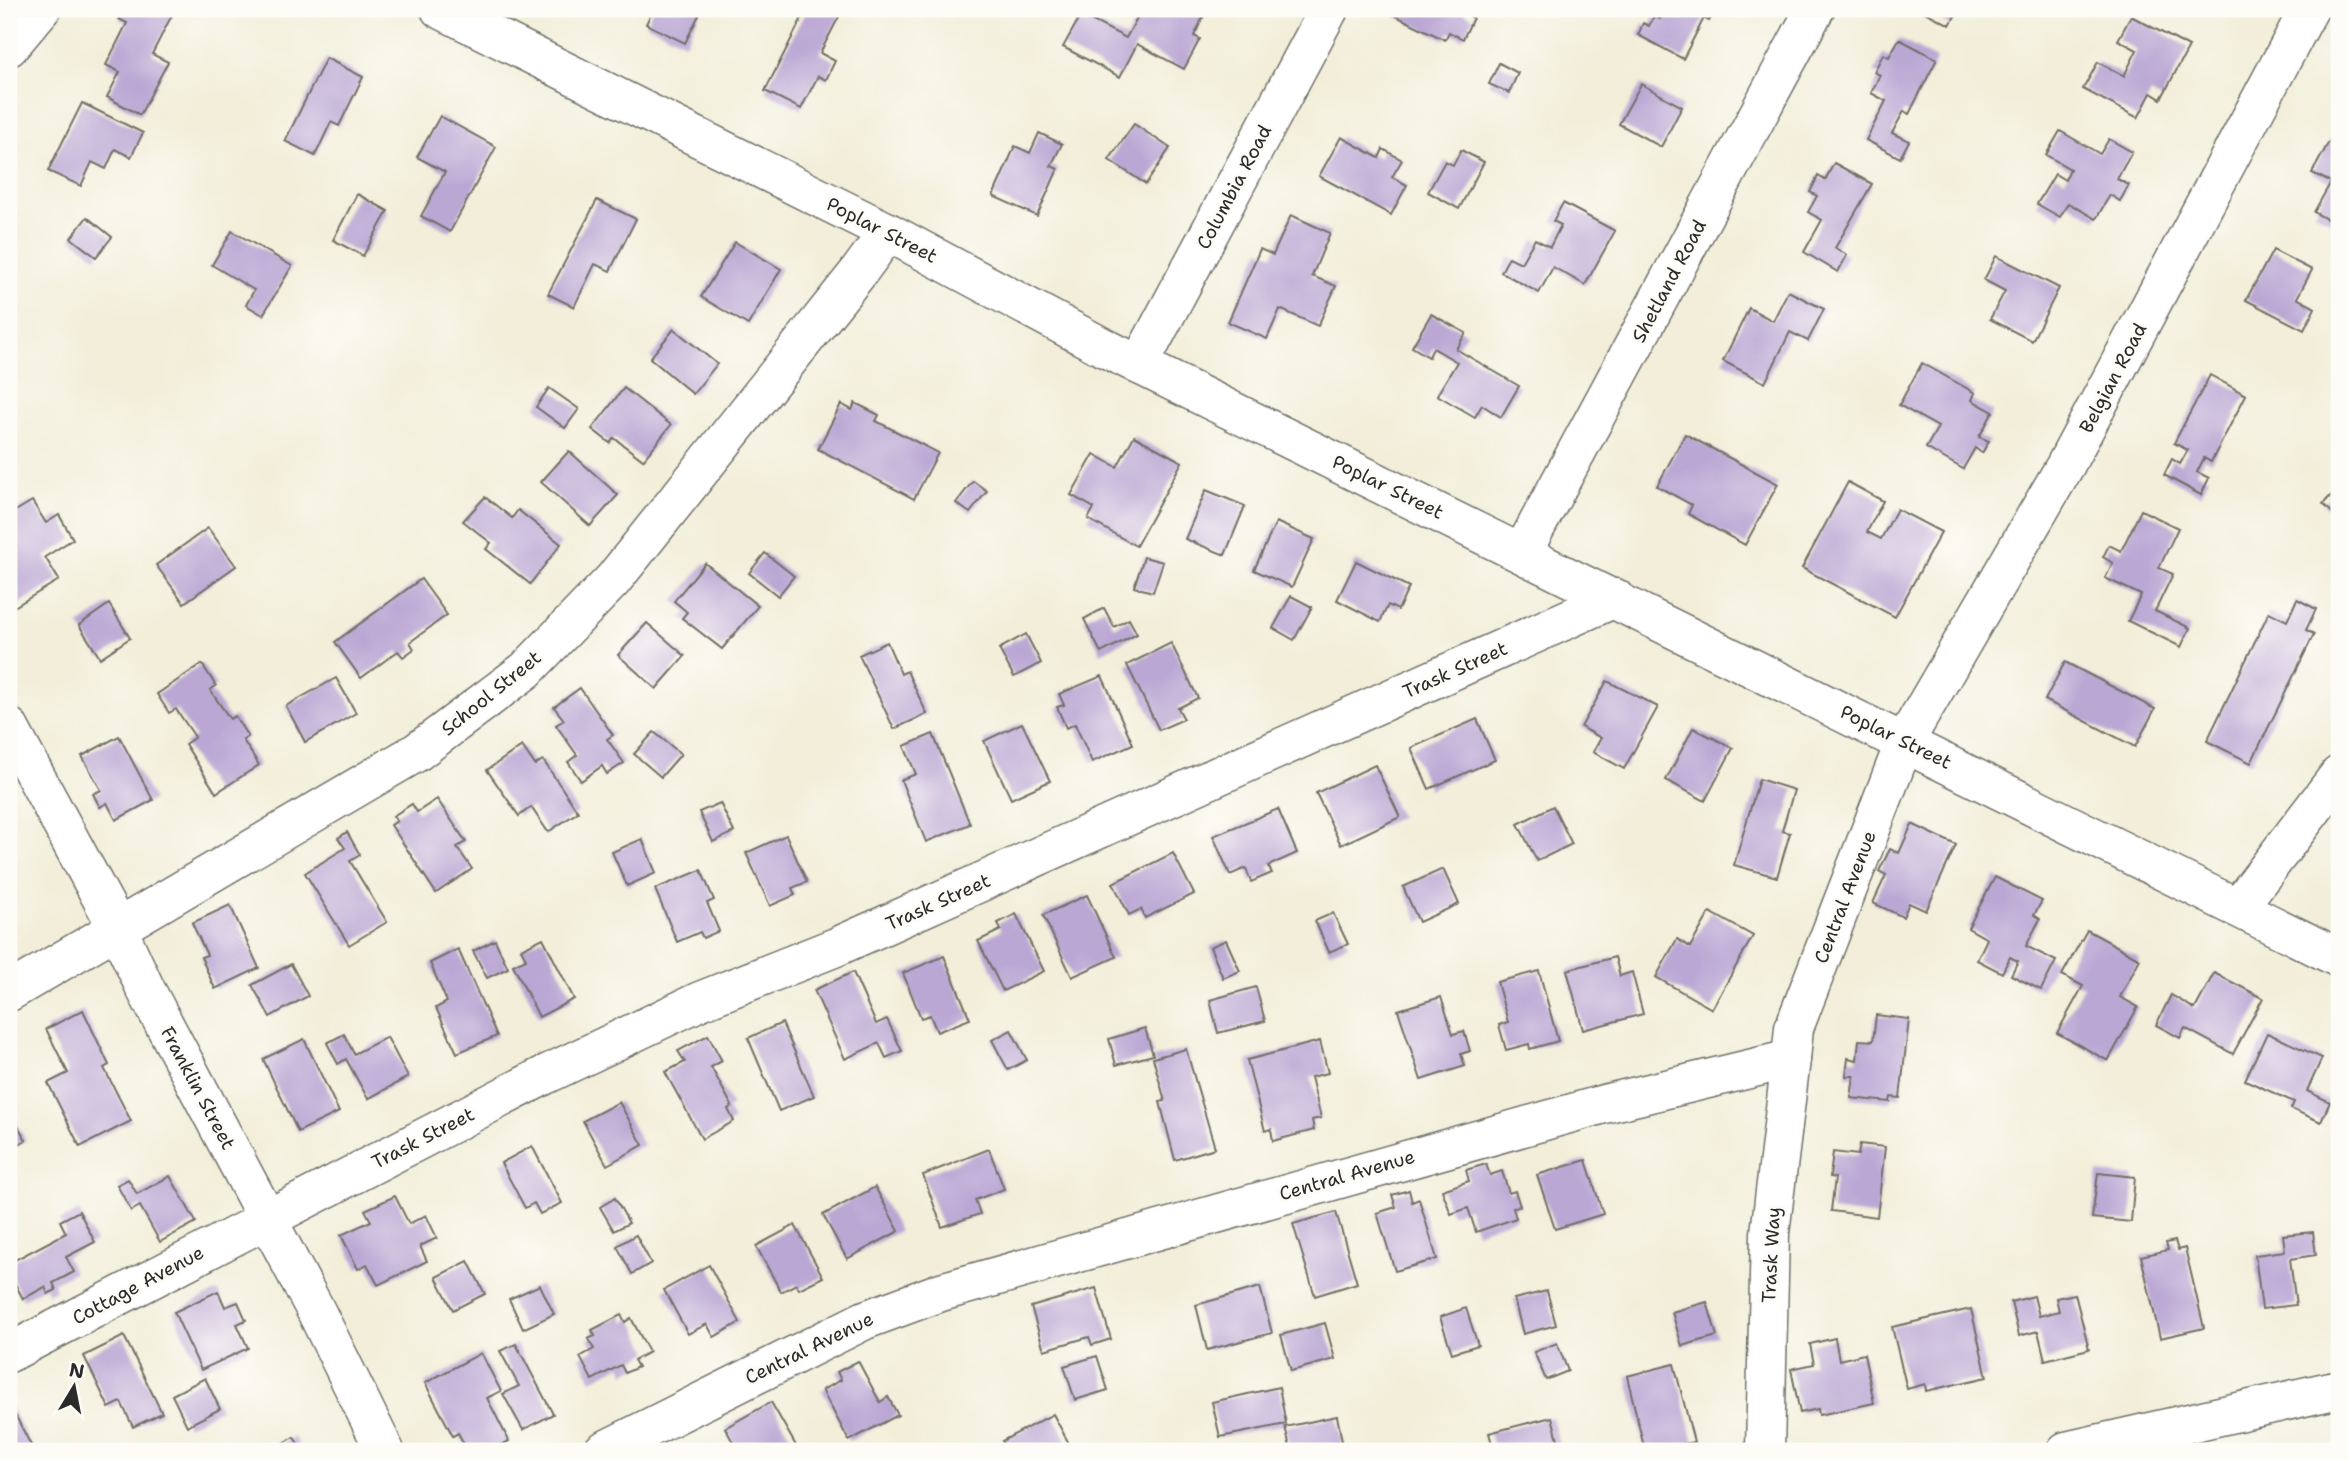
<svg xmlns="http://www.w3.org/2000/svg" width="2348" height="1460" font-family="'Shantell Sans',sans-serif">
	<rect width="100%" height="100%" fill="#fdfcf7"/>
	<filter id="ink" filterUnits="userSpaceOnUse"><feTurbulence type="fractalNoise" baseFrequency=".0143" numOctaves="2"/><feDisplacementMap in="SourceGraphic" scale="14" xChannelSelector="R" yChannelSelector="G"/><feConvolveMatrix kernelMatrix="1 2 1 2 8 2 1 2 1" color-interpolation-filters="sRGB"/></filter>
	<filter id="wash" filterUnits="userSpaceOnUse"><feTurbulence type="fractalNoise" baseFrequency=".00686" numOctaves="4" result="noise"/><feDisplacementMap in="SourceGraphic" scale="28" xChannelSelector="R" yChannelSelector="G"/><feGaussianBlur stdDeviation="1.57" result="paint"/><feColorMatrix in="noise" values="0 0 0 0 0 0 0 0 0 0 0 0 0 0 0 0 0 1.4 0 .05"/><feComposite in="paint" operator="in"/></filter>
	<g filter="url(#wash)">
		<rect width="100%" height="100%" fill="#f2eed9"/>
		<g id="blocks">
			<g fill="#bba7d4">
				<polygon points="124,9 175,9 152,54 168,62 140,115 107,97 120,72 106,65 127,23 119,19"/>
				<polygon points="653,9 702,9 685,43 646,24"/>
				<polygon points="794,9 843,9 820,53 835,61 826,80 818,76 801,109 765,91 804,14"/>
				<polygon points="1142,9 1207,9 1194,36 1200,39 1184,69 1137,44 1120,77 1063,47 1081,15 1126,38"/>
				<polygon points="1395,9 1459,9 1473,18 1463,39 1449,32 1445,40 1392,14"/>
				<polygon points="1665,9 1716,9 1709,21 1704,18 1683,59 1638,35 1643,23 1649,26 1654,16 1660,19"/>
				<polygon points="1919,9 1959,9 1950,25"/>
				<polygon points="2131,16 2189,47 2161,99 2151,93 2138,118 2083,89 2098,62 2124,76 2137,50 2118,40"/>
				<polygon points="1899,39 1937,59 1909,114 1904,111 1892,133 1909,141 1900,158 1866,140 1886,101 1871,93 1880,75 1874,72 1883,54 1889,57"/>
				<polygon points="326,58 363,77 339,126 331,122 315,156 285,141"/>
				<polygon points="1499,63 1518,73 1509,93 1489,84"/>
				<polygon points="1641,84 1682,107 1661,147 1619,124"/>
				<polygon points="82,103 143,133 131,157 115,149 106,169 92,162 81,186 48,171"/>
				<polygon points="440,116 496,147 450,232 421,216 445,172 417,157"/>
				<polygon points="1134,124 1170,148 1146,184 1109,160"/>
				<polygon points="2336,129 2339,131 2339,226 2314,212 2331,182 2312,173"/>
				<polygon points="2060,131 2100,154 2109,139 2132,152 2117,179 2129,185 2120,201 2110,195 2096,219 2068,203 2060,217 2037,204 2055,174 2065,180 2070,169 2046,155"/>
				<polygon points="1039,133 1062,144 1051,166 1058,169 1037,216 993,196 1015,146 1030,153"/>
				<polygon points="1341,137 1379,158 1383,149 1402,160 1392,177 1407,185 1391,215 1319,176"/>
				<polygon points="1461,150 1484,162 1459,209 1428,192 1445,161 1453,165"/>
				<polygon points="1834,163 1872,184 1835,248 1847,255 1838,272 1804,252 1822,220 1808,212 1817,196 1810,192 1818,176 1825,180"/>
				<polygon points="357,194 388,211 363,256 333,240"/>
				<polygon points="597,200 636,219 610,271 595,264 574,307 548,294"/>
				<polygon points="1563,203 1615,231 1585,285 1553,267 1539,293 1501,272 1509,257 1521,263 1535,239 1550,247 1561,225 1553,221"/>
				<polygon points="1291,215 1330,233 1312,276 1336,286 1318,326 1280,309 1267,339 1228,322 1260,249 1273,255"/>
				<polygon points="87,217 112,237 96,257 71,238"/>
				<polygon points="232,231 292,266 263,315 246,305 254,290 212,265"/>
				<polygon points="735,242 781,269 748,325 701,297"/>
				<polygon points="2273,250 2312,270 2297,298 2315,308 2304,330 2246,300"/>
				<polygon points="1996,256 2059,288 2032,341 1990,319 2005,291 1984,280"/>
				<polygon points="1788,291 1824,309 1808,341 1790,332 1765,383 1723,361 1749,308 1773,321"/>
				<polygon points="1431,314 1466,333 1456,349 1519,386 1501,417 1482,405 1475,417 1437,395 1457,362 1433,348 1429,357 1412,347"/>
				<polygon points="674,329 717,364 693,394 650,358"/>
				<polygon points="1922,363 1975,393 1972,400 1993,412 1979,437 1989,441 1982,453 1975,448 1963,469 1926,448 1938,427 1899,405"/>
				<polygon points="2210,375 2246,395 2211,462 2204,458 2197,472 2209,478 2201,495 2164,475 2172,459 2180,464 2188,450 2174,443"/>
				<polygon points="549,388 579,409 565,428 536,407"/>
				<polygon points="624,388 671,425 643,460 614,438 610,443 592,429"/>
				<polygon points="855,403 879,415 876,421 938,453 914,499 818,449 841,404 852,410"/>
				<polygon points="1685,434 1778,484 1745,545 1688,514 1692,505 1657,486"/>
				<polygon points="1134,436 1182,462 1136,546 1088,519 1094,508 1071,495 1094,454 1117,467"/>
				<polygon points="569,451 618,495 590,526 541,482"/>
				<polygon points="2339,474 2339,519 2323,504 2339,487 2332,481"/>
				<polygon points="973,481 987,491 970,513 956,503"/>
				<polygon points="1848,482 1883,501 1867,532 1881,539 1897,509 1941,532 1895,617 1802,568"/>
				<polygon points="1206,490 1245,506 1225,555 1185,539"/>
				<polygon points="485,497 512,518 518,510 561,544 530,584 486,549 491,543 463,521"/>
				<polygon points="32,501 46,523 59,515 73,539 45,557 59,580 9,610 9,515"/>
				<polygon points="2141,510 2178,528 2159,568 2173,574 2155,611 2190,628 2181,647 2128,621 2141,595 2105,578 2113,563 2103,557 2109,545 2121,551"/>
				<polygon points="1276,522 1314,539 1292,587 1254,570"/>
				<polygon points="208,528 236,566 184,603 156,565"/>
				<polygon points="765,553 794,576 778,596 749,573"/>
				<polygon points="1144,557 1163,562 1153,592 1134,587"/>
				<polygon points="1356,561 1409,587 1398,610 1388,605 1380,622 1337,600"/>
				<polygon points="705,563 758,606 722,649 682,618 687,612 674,601"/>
				<polygon points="421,579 447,615 410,642 414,649 403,657 398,651 361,678 335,642"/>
				<polygon points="1291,596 1312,607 1294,640 1273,628"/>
				<polygon points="2297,599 2316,609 2306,630 2314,634 2251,763 2207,741 2269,612 2287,621"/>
				<polygon points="109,604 130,638 100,658 79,625"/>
				<polygon points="1104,608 1114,627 1129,619 1137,634 1101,653 1084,619"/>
				<polygon points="647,623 685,656 656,689 618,655"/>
				<polygon points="1026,634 1041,663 1014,677 999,649"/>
				<polygon points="887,642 901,674 907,671 927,714 894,729 859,655"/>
				<polygon points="1171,643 1198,698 1178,708 1184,719 1159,730 1127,665"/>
				<polygon points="2065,662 2155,709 2135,747 2045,700"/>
				<polygon points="202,664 216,686 210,690 230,719 235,716 248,737 243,740 259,765 216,793 185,744 195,737 176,709 169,713 157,694"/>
				<polygon points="1102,676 1133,744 1092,762 1075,724 1066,728 1057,707 1064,705 1059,694"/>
				<polygon points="336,678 356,713 305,742 286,706"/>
				<polygon points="1607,681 1658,707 1624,769 1593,752 1601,738 1581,727"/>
				<polygon points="580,688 613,735 607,739 624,763 607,774 602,766 581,781 568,762 577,755 556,725 564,720 554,707"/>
				<polygon points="1477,719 1495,760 1429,789 1411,748"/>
				<polygon points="1022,723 1050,781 1011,799 984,741"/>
				<polygon points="1693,728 1733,748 1705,801 1666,780"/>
				<polygon points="654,732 681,754 661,777 634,754"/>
				<polygon points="933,734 970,824 926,842 901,780 916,774 904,746"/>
				<polygon points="119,736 153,800 116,820 107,803 100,807 93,794 101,790 82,756"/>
				<polygon points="522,746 535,765 543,760 578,812 548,832 531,807 519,816 487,770"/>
				<polygon points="1375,765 1400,817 1341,845 1316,793"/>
				<polygon points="1759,779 1794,790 1782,831 1790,833 1777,877 1734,865"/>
				<polygon points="437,799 466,842 457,847 472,869 436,893 391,825 397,821 393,816 412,804 417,812"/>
				<polygon points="720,803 734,832 713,842 699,812"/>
				<polygon points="1553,806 1572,844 1537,861 1518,824"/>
				<polygon points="1278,809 1297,853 1268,866 1272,873 1251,882 1246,868 1230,875 1213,836"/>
				<polygon points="1912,824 1956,845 1926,911 1909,903 1903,917 1873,903 1886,875 1879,871 1890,849 1899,853"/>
				<polygon points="347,832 360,855 350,861 387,922 349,945 305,873 345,848 338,838"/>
				<polygon points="786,835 807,882 792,888 795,895 770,906 746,853"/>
				<polygon points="642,839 656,873 627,886 612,852"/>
				<polygon points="1173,853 1194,894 1145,918 1141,909 1129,915 1113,883"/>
				<polygon points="1443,869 1459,904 1419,922 1403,887"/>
				<polygon points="701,870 714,900 707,903 719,931 703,938 700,932 677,942 655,889"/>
				<polygon points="1995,877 2042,901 2034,915 2040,919 2026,946 2056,961 2041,990 2011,975 2018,961 2010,957 2002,973 1977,960 1987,939 1968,928"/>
				<polygon points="1087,895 1116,957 1072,977 1043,915"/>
				<polygon points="230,905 259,968 215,989 201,957 207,955 192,923"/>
				<polygon points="1710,912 1753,936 1712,1009 1656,977 1677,939 1690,947"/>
				<polygon points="1333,913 1348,944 1329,952 1315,921"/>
				<polygon points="1016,914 1044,971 1003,991 978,941 1001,930 998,923"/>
				<polygon points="2087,930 2140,959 2120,997 2138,1007 2108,1061 2057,1033 2083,986 2062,975"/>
				<polygon points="543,938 574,999 539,1017 513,965 526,959 521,949"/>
				<polygon points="495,940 508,968 487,978 473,951"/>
				<polygon points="1226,940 1240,971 1223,978 1210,947"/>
				<polygon points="458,949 497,1036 457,1053 436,1008 447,1002 430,963"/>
				<polygon points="944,956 970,1019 937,1032 930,1015 921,1018 903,973"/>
				<polygon points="1615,957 1620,976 1632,972 1643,1014 1583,1030 1567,970"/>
				<polygon points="291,964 308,996 270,1017 252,985"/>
				<polygon points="1539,971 1558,1041 1530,1049 1529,1044 1506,1050 1499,1025 1508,1022 1497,982"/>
				<polygon points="853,972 876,1024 887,1019 902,1051 886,1058 879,1043 845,1059 814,990"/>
				<polygon points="2214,973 2263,998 2233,1054 2185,1028 2180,1038 2156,1025 2171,995 2195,1009"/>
				<polygon points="1256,987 1265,1021 1218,1033 1210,1000"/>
				<polygon points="1441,997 1453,1034 1464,1031 1470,1051 1461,1054 1465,1066 1421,1080 1398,1010"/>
				<polygon points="83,1010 109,1065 104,1068 131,1121 80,1147 48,1083 68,1073 46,1029"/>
				<polygon points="1876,1015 1909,1019 1900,1098 1891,1097 1890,1102 1851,1098 1854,1076 1846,1076 1848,1058 1857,1060 1859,1040 1873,1041"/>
				<polygon points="782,1023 814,1096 779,1111 748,1038"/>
				<polygon points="1145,1028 1153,1055 1116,1065 1109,1039"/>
				<polygon points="1011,1030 1027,1060 1008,1070 992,1040"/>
				<polygon points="2267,1033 2322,1058 2307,1091 2330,1102 2321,1122 2291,1109 2294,1102 2245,1080"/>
				<polygon points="344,1034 354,1054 387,1037 408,1077 368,1099 346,1059 338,1064 327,1043"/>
				<polygon points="708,1035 722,1061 711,1067 732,1106 728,1109 734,1121 702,1139 665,1072 685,1062 678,1051"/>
				<polygon points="304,1039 339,1112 298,1132 263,1059"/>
				<polygon points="1320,1041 1328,1073 1311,1077 1321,1118 1312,1120 1314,1130 1273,1141 1271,1129 1265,1131 1247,1060"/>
				<polygon points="1186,1049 1215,1148 1175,1160 1160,1102 1165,1101 1153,1058"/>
				<polygon points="619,1102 643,1145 607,1165 583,1121"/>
				<polygon points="9,1111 26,1140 9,1150"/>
				<polygon points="1860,1144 1885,1147 1877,1217 1831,1211 1835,1178 1830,1177 1833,1152 1858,1155"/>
				<polygon points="532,1146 562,1203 540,1214 534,1203 525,1208 501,1163"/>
				<polygon points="989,1149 1004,1189 975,1200 980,1214 942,1227 923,1175"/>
				<polygon points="1586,1160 1603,1214 1555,1229 1537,1175"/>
				<polygon points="1486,1164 1490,1175 1502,1171 1509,1193 1515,1191 1520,1206 1513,1208 1516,1218 1476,1232 1468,1208 1451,1214 1442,1190 1469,1181 1466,1170"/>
				<polygon points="2098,1173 2135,1177 2131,1222 2092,1218"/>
				<polygon points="170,1176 196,1222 160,1242 140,1206 131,1211 117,1185 128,1179 137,1194"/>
				<polygon points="875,1187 899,1231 847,1259 823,1215"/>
				<polygon points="1409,1190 1412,1202 1419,1199 1437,1259 1395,1271 1377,1213 1396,1207 1392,1195"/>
				<polygon points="395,1196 409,1224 426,1215 437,1238 420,1246 427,1261 378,1285 367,1264 358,1269 341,1235 371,1221 365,1210"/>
				<polygon points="615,1198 629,1223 614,1231 600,1207"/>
				<polygon points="79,1211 95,1242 66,1257 74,1272 53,1283 56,1290 48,1294 45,1287 23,1299 9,1272 9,1263 66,1233 60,1221"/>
				<polygon points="1336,1212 1357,1283 1315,1296 1293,1224"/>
				<polygon points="795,1225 823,1277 799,1289 796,1284 781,1292 756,1246"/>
				<polygon points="2313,1232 2316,1255 2290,1259 2296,1305 2262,1309 2255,1255 2285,1251 2283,1235"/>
				<polygon points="636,1235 651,1263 632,1274 617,1246"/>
				<polygon points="2175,1241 2178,1250 2185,1248 2204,1328 2160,1338 2141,1256 2168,1250 2166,1243"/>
				<polygon points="468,1261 485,1294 453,1310 436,1277"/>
				<polygon points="709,1265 740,1322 714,1337 707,1324 688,1334 664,1290"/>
				<polygon points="540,1285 554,1314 523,1329 509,1299"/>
				<polygon points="1260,1287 1272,1333 1207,1350 1196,1305"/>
				<polygon points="1096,1288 1111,1339 1092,1345 1089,1337 1044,1350 1031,1307"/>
				<polygon points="218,1291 225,1307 238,1302 246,1320 237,1324 248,1348 201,1370 174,1312"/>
				<polygon points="1547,1291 1556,1325 1523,1334 1514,1299"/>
				<polygon points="2075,1294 2089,1349 2045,1360 2038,1331 2019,1336 2011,1302 2034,1296 2039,1316 2059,1311 2056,1298"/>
				<polygon points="1707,1302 1717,1336 1682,1346 1672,1312"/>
				<polygon points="1466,1308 1478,1345 1452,1353 1440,1317"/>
				<polygon points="1971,1309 1987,1377 1926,1391 1925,1384 1907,1389 1892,1327"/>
				<polygon points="621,1315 625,1322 631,1318 649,1352 634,1360 638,1367 625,1373 621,1365 592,1380 580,1357 594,1349 588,1339 595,1336 592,1330"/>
				<polygon points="1325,1323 1335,1359 1291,1371 1281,1335"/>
				<polygon points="124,1336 162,1413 133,1427 121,1402 109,1408 84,1356"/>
				<polygon points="1835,1338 1839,1360 1864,1354 1874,1403 1819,1415 1818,1409 1800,1413 1791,1369 1814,1364 1810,1344"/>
				<polygon points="1557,1343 1568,1371 1546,1380 1534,1352"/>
				<polygon points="516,1344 553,1414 523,1430 503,1394 519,1386 500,1351"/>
				<polygon points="481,1353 501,1391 487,1398 509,1441 489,1451 468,1451 458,1433 453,1436 425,1383"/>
				<polygon points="1097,1356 1108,1390 1075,1400 1064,1366"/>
				<polygon points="858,1361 880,1402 888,1397 898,1415 849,1441 822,1390 841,1380 837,1372"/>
				<polygon points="1674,1364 1694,1442 1645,1451 1627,1376"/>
				<polygon points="205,1378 220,1409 187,1426 172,1395"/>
				<polygon points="1279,1387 1286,1424 1220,1437 1212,1402"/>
				<polygon points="771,1402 799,1451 738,1451 725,1428"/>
				<polygon points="9,1403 34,1451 9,1451"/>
				<polygon points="1053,1414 1073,1451 1007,1451 1002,1441"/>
				<polygon points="1337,1416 1344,1451 1291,1451 1285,1427"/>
				<polygon points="1552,1417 1561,1451 1494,1451 1489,1433"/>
				<polygon points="294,1437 302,1451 271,1451"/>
			</g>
		</g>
	</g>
	<g filter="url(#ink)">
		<use href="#blocks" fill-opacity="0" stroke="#716f68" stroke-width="2"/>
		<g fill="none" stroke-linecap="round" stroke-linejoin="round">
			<defs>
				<g id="street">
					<polyline points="1139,365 1329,9"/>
					<polyline points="1522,553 1815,9"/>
					<polyline points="2238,907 2339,775"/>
					<polyline points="9,992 417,752 526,670 613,580 858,273 888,232"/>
					<polyline points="9,1353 545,1075 700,1001 836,947 1615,598"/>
					<polyline points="603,1451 865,1320 941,1292 1604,1104 1791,1059 1794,1028 1905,741 2065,466 2309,9"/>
					<polyline points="1765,1451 1770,1233 1791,1059"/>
				</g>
				<g id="secondary">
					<polyline points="9,47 41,9"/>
					<polyline points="9,727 117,927 146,990 315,1309 385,1451"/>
					<polyline points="2066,1451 2339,1389"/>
				</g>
				<polyline id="primary" points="440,9 888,232 1101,346 2339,958"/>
			</defs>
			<use href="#street" stroke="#716f68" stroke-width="41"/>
			<use href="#secondary" stroke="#716f68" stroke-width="41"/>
			<use href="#primary" stroke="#716f68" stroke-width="41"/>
			<use href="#street" stroke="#fff" stroke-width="38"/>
			<use href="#secondary" stroke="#fff" stroke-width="38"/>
			<use href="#primary" stroke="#fff" stroke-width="38"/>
		</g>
	</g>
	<g text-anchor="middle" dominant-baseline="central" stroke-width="6" stroke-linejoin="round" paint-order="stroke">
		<g font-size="19" fill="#2b2b2b" stroke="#fdfcf7">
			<text transform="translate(1234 187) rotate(-62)">Columbia Road</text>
			<text transform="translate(882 230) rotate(27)">Poplar Street</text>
			<text transform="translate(1669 281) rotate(-62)">Shetland Road</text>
			<text transform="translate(2113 378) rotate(-62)">Belgian Road</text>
			<text transform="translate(1388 487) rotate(26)">Poplar Street</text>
			<text transform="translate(1455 670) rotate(-24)">Trask Street</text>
			<text transform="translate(491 693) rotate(-39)">School Street</text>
			<text transform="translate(1896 737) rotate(26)">Poplar Street</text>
			<text transform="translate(1845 897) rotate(-69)">Central Avenue</text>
			<text transform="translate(938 902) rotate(-24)">Trask Street</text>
			<text transform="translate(198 1088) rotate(62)">Franklin Street</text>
			<text transform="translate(423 1138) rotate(-27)">Trask Street</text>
			<text transform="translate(1347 1175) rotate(-16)">Central Avenue</text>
			<text transform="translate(1771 1255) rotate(-87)">Trask Way</text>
			<text transform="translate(138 1285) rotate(-28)">Cottage Avenue</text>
			<text transform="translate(809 1348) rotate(-26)">Central Avenue</text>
		</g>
	</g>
	<rect width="2348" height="1460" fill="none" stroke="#fdfcf7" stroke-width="35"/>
	<g transform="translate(74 1387) rotate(10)" stroke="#fdfcf7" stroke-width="5" paint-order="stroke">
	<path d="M0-5L12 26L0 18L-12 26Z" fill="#2b2b2b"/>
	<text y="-10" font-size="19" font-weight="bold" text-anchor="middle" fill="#2b2b2b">N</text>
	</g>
</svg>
